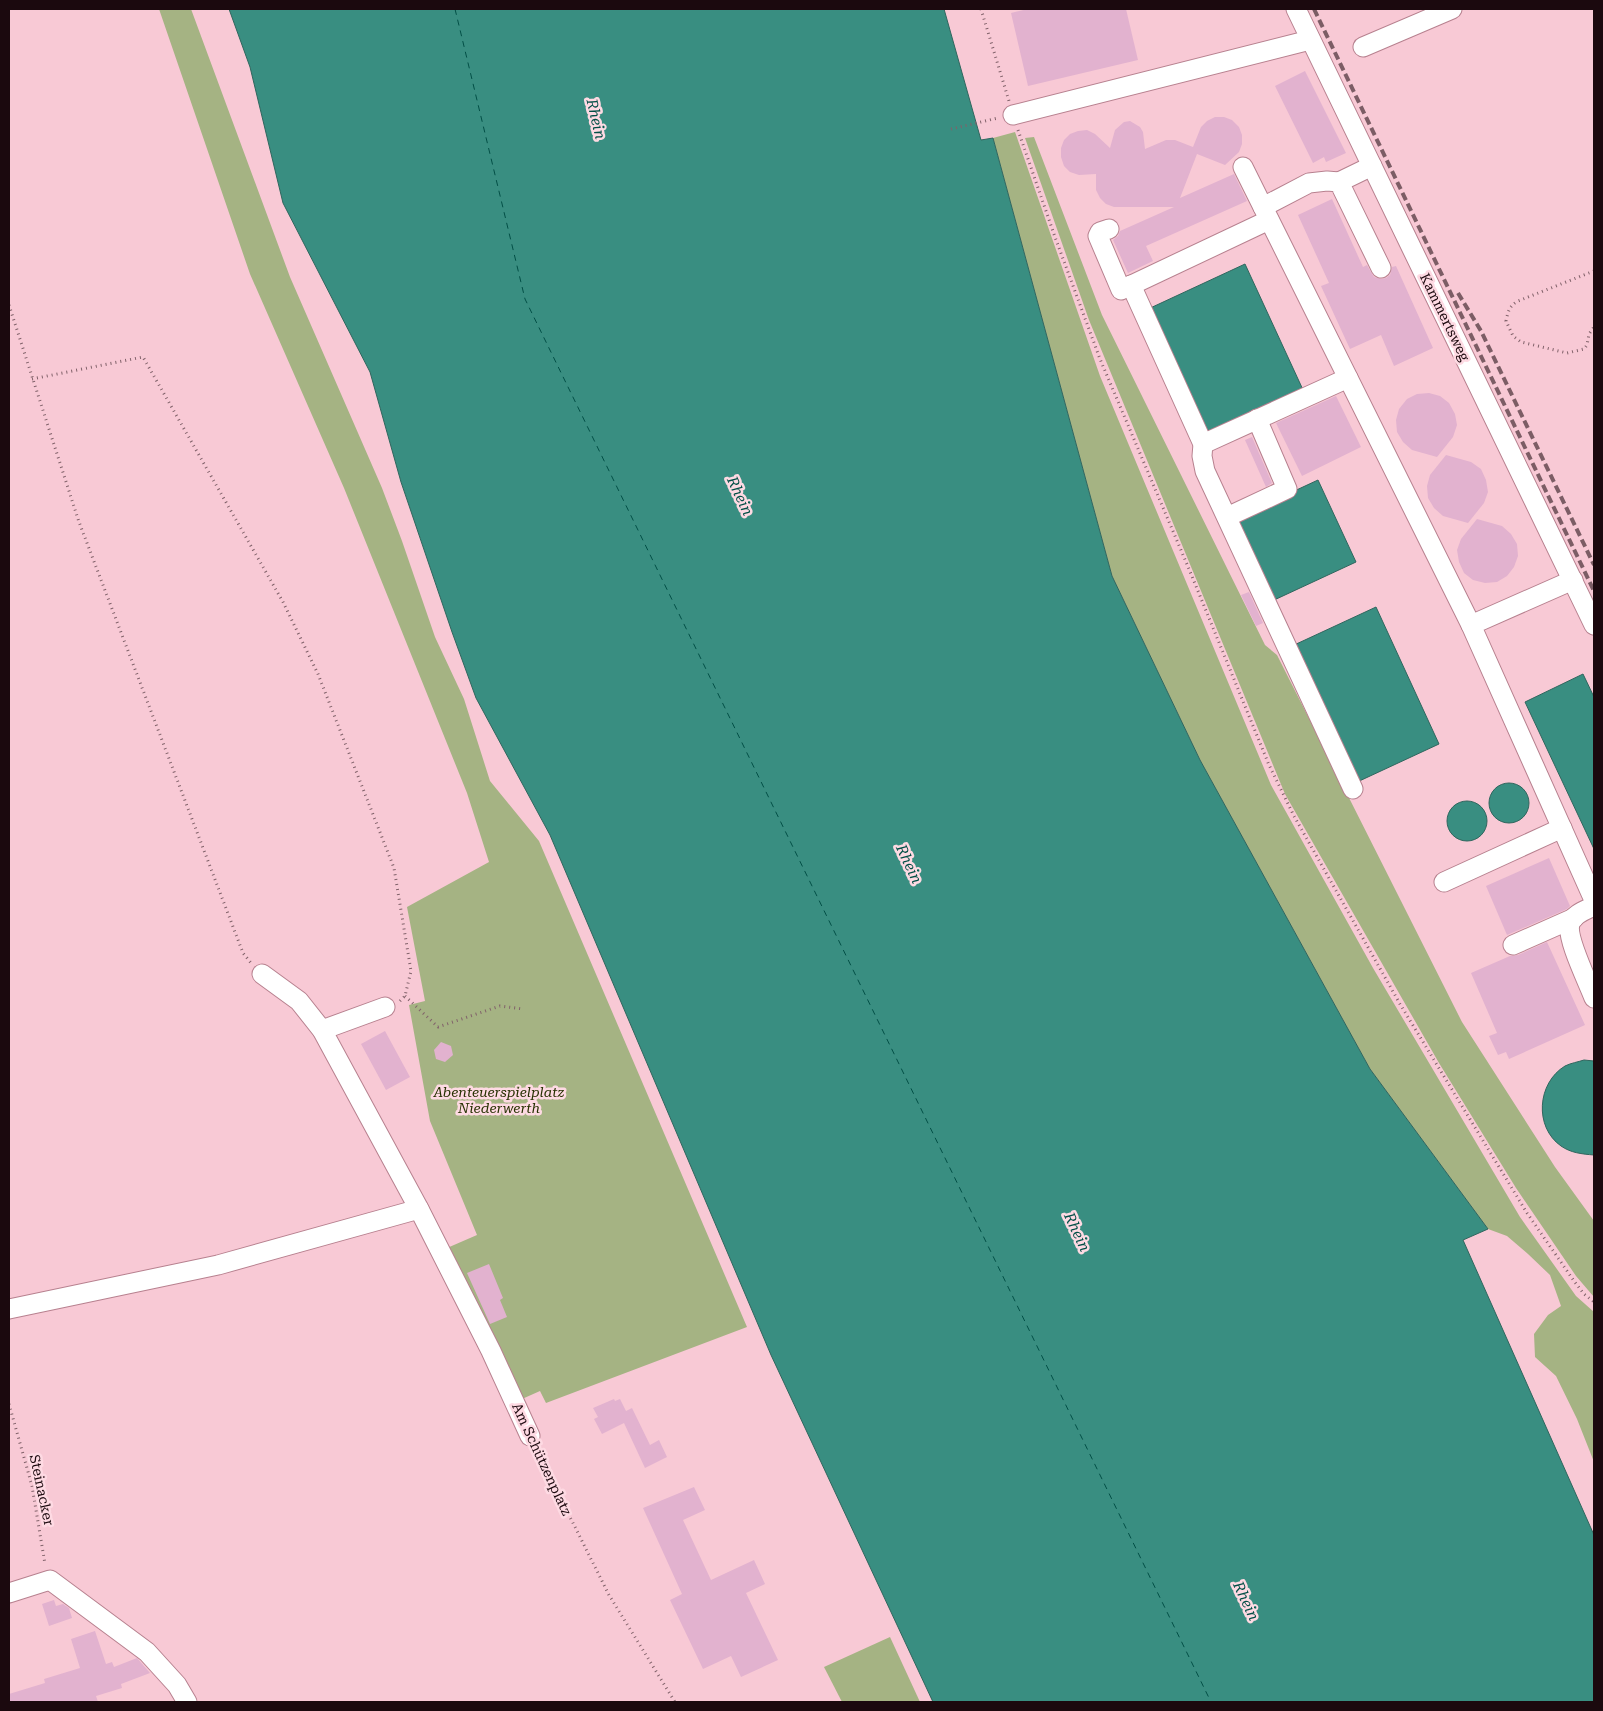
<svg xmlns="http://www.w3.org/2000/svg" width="1603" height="1711" font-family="'Roboto Serif',serif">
	<rect width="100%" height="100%" fill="#f8c9d5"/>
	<g fill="#a5b383">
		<polygon points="159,9 191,9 290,277 382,488 402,541 435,637 464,699 490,781 539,841 747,1327 546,1403 540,1391 522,1399 447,1248 477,1235 430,1121 409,1005 425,1001 407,907 489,862 467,793 344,488 250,274"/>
		<polygon points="1015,132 1100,376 1271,785 1373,968 1520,1217 1576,1296 1594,1312 1594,1462 1577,1419 1556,1376 1535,1357 1534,1334 1548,1315 1561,1306 1550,1275 1528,1254 1507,1236 1488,1229 1370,1069 1200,760 1112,576 993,138"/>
		<polygon points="1034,137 1102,315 1265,645 1277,655 1462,1022 1555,1167 1594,1221 1594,1297 1576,1276 1516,1188 1439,1063 1285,794 1089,320 1025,138"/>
		<polygon points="890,1637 920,1702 842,1702 824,1667"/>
	</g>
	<g fill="#398e81" stroke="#30665e">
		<polygon points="229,9 944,9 981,140 993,138 1112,576 1200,760 1370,1069 1488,1229 1463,1240 1594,1535 1594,1702 933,1702 771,1355 550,835 476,698 452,632 401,482 370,372 283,203 250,67"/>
		<polygon points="1245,264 1304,392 1205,437 1146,310"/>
		<polygon points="1318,480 1356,562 1272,601 1234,519"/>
		<polygon points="1376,607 1439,744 1355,783 1292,646"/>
		<polygon points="1583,674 1594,697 1594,849 1525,702"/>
		<circle cx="1509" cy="803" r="20"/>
		<circle cx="1467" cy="821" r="20"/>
		<path d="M1584 1060 1594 1061V1155C1582 1154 1571 1153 1561 1146 1534 1127 1537 1083 1565 1066 1571 1063 1578 1062 1584 1060Z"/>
	</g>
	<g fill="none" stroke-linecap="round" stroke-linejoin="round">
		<polyline stroke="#024f46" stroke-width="1" stroke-dasharray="6 5" stroke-linecap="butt" points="455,9 525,299 1211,1702"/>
	</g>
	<g fill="#e2b2cf">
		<polygon points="1028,9 1126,9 1138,60 1028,86 1011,13"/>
		<polygon points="1305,71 1346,153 1326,162 1324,157 1313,163 1275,86"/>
		<polygon points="1215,117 1224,117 1232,120 1239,127 1242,135 1242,144 1239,152 1225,165 1197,154 1180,198 1234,174 1247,201 1146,246 1153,261 1128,273 1113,240 1118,236 1120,231 1174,207 1114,207 1106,204 1100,198 1096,190 1096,174 1079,175 1070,172 1064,166 1061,157 1061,148 1064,140 1070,134 1078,131 1087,130 1095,134 1110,148 1115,130 1124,122 1130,121 1140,127 1143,132 1145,149 1166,140 1175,140 1193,147 1201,127 1207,121"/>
		<polygon points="1332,199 1363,267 1367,265 1374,277 1381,279 1386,278 1390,275 1392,267 1396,266 1433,348 1394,366 1381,335 1350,349 1321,286 1329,283 1298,215"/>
		<polygon points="1429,393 1440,396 1449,403 1455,414 1457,425 1453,437 1437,457 1412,450 1403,442 1397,432 1396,420 1399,409 1407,399 1417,394"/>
		<polygon points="1336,396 1361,447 1302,476 1276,423"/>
		<polygon points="1252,437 1272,483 1266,487 1245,440"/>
		<polygon points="1446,455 1471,462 1481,469 1486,480 1488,492 1484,503 1468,523 1443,516 1434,508 1428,498 1427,486 1430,475"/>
		<polygon points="1477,519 1502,526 1511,534 1517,544 1518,556 1514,567 1507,576 1497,582 1485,583 1473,580 1464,573 1459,562 1457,550 1461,539"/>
		<polygon points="1249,592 1263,623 1256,626 1241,595"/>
		<polygon points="1549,858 1570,906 1567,909 1507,935 1486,886"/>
		<polygon points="1547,942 1585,1025 1509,1059 1506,1052 1498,1055 1489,1036 1497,1033 1471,973 1510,956 1518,955"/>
		<polygon points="385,1031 410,1077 386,1090 361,1044"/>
		<polygon points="441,1042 451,1046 453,1055 445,1062 436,1059 434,1050"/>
		<polygon points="489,1264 503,1298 500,1300 507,1317 490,1324 467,1273"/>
		<polygon points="614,1399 615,1401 620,1399 626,1411 632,1408 650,1445 659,1440 667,1457 645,1468 624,1423 602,1434 594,1419 598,1417 593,1408"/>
		<polygon points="694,1487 705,1510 683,1520 711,1580 754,1560 765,1584 746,1593 778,1660 741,1677 731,1656 703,1669 670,1600 682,1594 643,1508"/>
		<polygon points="54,1600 56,1606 63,1604 69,1608 72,1618 49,1626 42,1604"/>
		<polygon points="95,1631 106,1664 112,1662 114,1667 137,1658 150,1673 121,1684 122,1688 96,1696 98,1702 9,1702 9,1694 45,1683 44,1679 80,1668 71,1639"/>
	</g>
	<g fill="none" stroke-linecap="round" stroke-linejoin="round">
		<defs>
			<g id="minor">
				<polyline points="1296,9 1594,625"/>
				<polyline points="1363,47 1452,9"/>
				<polyline points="1013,115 1310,40"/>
				<polyline points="1243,167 1471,625"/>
				<polyline points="1339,182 1372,166"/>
				<polyline points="1263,207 1309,183 1327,181 1339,182 1381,268"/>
				<polyline points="1109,229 1100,232 1098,236 1121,290 1269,220"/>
				<polyline points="1131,285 1203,444 1202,456 1205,471 1353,789"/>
				<polyline points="1203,444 1348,378"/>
				<polyline points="1227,517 1287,489 1257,419"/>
				<polyline points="1573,580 1471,625 1594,900"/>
				<polyline points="1444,882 1562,828"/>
				<path d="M1594 906C1586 910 1573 914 1570 924 1566 938 1588 982 1594 998"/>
				<polyline points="1513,945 1574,918"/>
				<polyline points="262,974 299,1001 322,1030 419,1209 491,1351 530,1436"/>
				<polyline points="322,1030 385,1007"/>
				<polyline points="9,1309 218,1265 419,1209"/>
				<polyline points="9,1593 50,1580 147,1652 177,1685 187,1702"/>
			</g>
		</defs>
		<use href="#minor" stroke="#b7818f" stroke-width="21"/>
		<g stroke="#81626a" stroke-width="3" stroke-dasharray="1 4" stroke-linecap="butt">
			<polyline points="981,9 1009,101"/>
			<polyline points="951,129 998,118"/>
			<polyline points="1018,130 1055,237 1100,359 1189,569 1269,765 1294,816 1400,1004 1527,1213 1574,1281 1584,1294 1594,1302"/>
			<path d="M1594 271 1518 301C1509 306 1508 312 1506 321L1513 336 1521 342 1567 353 1584 349 1587 345 1589 334 1594 327"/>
			<polyline points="9,305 79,522 243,953 251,963"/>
			<polyline points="32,379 143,357 283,602 318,674 394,868 411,971 405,996 399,1002"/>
			<polyline points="405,996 438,1027 500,1006 523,1009"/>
			<polyline points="9,1404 32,1486 45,1564"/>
			<polyline points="537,1451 609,1595 675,1702"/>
		</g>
		<use href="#minor" stroke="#fff" stroke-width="19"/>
		<g stroke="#7c5d65" stroke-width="4" stroke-dasharray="8 4" stroke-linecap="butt">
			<polyline points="1314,9 1594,591"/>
			<polyline points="1458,293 1481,331 1594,565"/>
		</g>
	</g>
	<g text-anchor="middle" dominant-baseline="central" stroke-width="5" stroke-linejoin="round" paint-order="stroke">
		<g font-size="14" fill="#1b090e" stroke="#fedae3">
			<text transform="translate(1445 317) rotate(64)">Kammertsweg</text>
			<text transform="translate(542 1459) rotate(65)">Am Schützenplatz</text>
			<text transform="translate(42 1490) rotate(78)">Steinacker</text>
		</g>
		<g font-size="14" font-style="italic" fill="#263001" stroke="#fedae3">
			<text x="499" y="1092">Abenteuerspielplatz<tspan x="499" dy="16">Niederwerth</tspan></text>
		</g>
		<g font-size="15" font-style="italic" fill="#024f46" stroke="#fedae3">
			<text transform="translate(596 119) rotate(77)">Rhein</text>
			<text transform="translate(740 496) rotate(65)">Rhein</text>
			<text transform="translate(909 864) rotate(65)">Rhein</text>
			<text transform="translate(1077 1232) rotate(65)">Rhein</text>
			<text transform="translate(1246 1601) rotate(65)">Rhein</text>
		</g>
	</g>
	<rect width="1603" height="1711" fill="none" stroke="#1b090e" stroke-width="20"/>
</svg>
